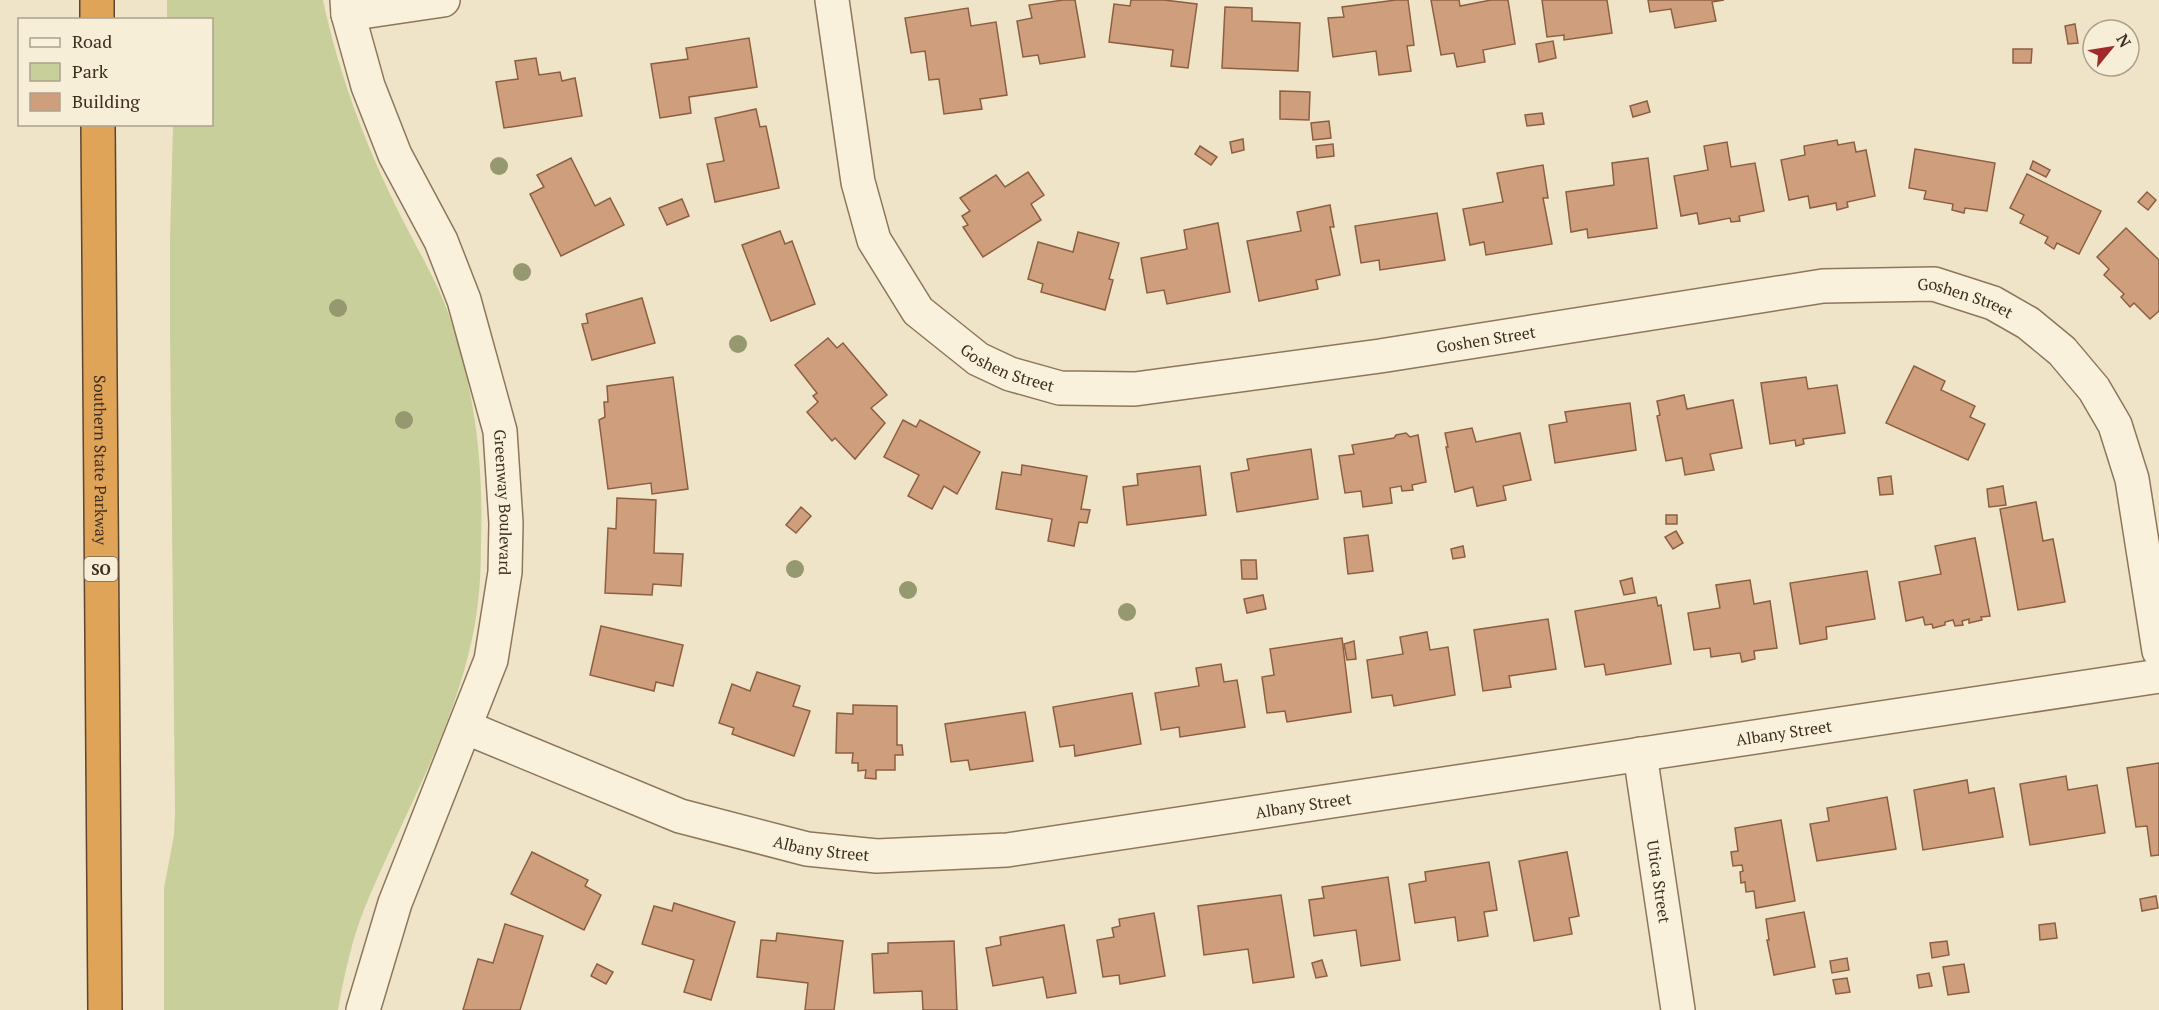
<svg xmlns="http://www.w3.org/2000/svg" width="2159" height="1010" font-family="'PT Serif',serif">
	<rect width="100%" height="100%" fill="#f0e4c8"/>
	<path fill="#c9cf9b" d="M167 0H323C340 80 370 157 408 230 420 254 434 277 444 302 474 379 484 461 481 543 481 576 479 607 472 639 452 733 402 818 365 907 352 939 344 976 338 1010H164V888L174 835 175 812 170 334V238L173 125 212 124V20L167 19Z"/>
	<g fill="#cf9f7d" stroke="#8d5f41" stroke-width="1.5">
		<polygon points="1063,0 1075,0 1085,57 1040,64 1038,55 1023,57 1017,21 1032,18 1029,5"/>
		<polygon points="1131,0 1164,0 1197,4 1188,68 1171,66 1173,50 1109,42 1114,4 1130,6"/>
		<polygon points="1396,0 1408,0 1414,45 1407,46 1411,71 1379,75 1376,51 1333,57 1328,18 1344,17 1342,7"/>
		<polygon points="1431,0 1459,0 1460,6 1491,0 1508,0 1515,44 1483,50 1485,62 1457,67 1454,53 1441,55"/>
		<polygon points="1542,0 1607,0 1612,33 1564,40 1564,35 1547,37"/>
		<polygon points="1648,0 1724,0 1712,2 1716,21 1675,28 1671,9 1650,12"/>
		<polygon points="1225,7 1252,8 1252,21 1300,23 1298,71 1222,68"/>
		<polygon points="968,8 971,26 996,22 1007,95 980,99 982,109 944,114 939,79 929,80 925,51 911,53 905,18"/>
		<polygon points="2075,24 2078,43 2068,44 2065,26"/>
		<polygon points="749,38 757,87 689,97 691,113 660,118 651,64 688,59 686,48"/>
		<polygon points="1553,41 1556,58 1539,62 1536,44"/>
		<polygon points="2013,49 2032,49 2031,63 2013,63"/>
		<polygon points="536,58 539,75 560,72 562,81 575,78 582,116 504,128 496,82 518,79 515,61"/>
		<polygon points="1280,91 1310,92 1309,120 1280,119"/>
		<polygon points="1647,101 1650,112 1633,117 1630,106"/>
		<polygon points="756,109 760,127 766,126 779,188 715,202 707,164 724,161 715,118"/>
		<polygon points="1542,113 1544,124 1527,126 1525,115"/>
		<polygon points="1329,121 1331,138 1313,140 1311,123"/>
		<polygon points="1243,139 1244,150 1232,153 1230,142"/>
		<polygon points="1837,140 1838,145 1854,142 1856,152 1866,150 1875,196 1847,202 1848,207 1837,210 1836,203 1810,208 1808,196 1789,200 1781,160 1805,155 1804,146"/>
		<polygon points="1727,142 1731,167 1755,163 1764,211 1739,216 1740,221 1731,222 1730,218 1699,224 1697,213 1681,216 1674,176 1708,170 1704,146"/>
		<polygon points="1333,144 1334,156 1317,158 1316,146"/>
		<polygon points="1200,146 1217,157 1211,165 1195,154"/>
		<polygon points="1915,149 1995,163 1987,211 1965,208 1964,213 1952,210 1953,204 1924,199 1926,191 1909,188"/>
		<polygon points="571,158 595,206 610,198 624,225 561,256 530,194 544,187 537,175"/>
		<polygon points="1648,158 1657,228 1588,238 1587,229 1571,232 1566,192 1614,185 1612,163"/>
		<polygon points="2033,161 2050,170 2046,177 2030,169"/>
		<polygon points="1543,165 1548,198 1543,198 1552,244 1486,255 1484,242 1470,245 1463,209 1503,202 1497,173"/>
		<polygon points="1028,172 1044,195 1031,204 1041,220 983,257 963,227 968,225 962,216 970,211 960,198 996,175 1005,187"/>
		<polygon points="2027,174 2101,211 2079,254 2057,243 2054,249 2045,243 2048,237 2020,223 2024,215 2010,208"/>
		<polygon points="2147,192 2156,200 2148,210 2138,202"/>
		<polygon points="682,199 689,216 667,225 659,208"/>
		<polygon points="1330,205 1334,227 1330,227 1340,275 1316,280 1318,289 1259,301 1247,241 1301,231 1297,212"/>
		<polygon points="1437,213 1445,260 1380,270 1379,260 1361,263 1355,226"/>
		<polygon points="1218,223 1230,292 1167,304 1164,290 1147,293 1141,258 1187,249 1184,230"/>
		<polygon points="2126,228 2159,260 2159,311 2150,319 2134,303 2130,307 2121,297 2124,294 2104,275 2109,269 2097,257"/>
		<polygon points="780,231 785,244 792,241 815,304 771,321 742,245"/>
		<polygon points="1078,232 1119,243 1109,279 1113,280 1105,310 1041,292 1043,284 1028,279 1038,242 1073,252"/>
		<polygon points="642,298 655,343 592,360 582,324 588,323 586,314"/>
		<polygon points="828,338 837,348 843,343 887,395 871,408 885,423 855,459 835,438 832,441 807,412 818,402 813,396 817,393 795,365"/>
		<polygon points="1914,366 1945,381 1941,390 1975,406 1970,417 1985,424 1968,460 1886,423"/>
		<polygon points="673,377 688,489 652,494 651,483 608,489 599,420 605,417 604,402 608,402 607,386"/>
		<polygon points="1806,377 1808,389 1837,385 1845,433 1803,439 1804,444 1796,446 1795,440 1770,444 1761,383"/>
		<polygon points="1684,395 1687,409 1733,400 1742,448 1710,454 1714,470 1685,475 1682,458 1666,461 1657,416 1660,415 1657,401"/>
		<polygon points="1630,403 1636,450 1555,463 1549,425 1567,422 1565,412"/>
		<polygon points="903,420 916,427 920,420 980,452 957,494 944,486 932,509 908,496 919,475 884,457"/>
		<polygon points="1472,428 1476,442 1520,433 1531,480 1503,486 1506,500 1477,506 1473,487 1455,492 1446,447 1448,447 1445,433"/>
		<polygon points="1406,433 1410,437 1418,435 1426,482 1412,485 1413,490 1402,491 1401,486 1390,488 1392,503 1363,507 1361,491 1345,493 1339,456 1354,454 1352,445 1394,438 1396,435"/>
		<polygon points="1311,449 1318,499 1237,512 1231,473 1249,470 1247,459"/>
		<polygon points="1022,465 1087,476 1081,509 1090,510 1087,523 1079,522 1074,546 1048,541 1052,519 996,509 1002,472 1021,475"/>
		<polygon points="1200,466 1206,515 1127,525 1123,487 1138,485 1137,474"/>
		<polygon points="1891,476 1893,494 1880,495 1878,478"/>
		<polygon points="2003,486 2006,505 1989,507 1987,489"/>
		<polygon points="617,498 656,500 654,553 683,554 681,586 653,584 652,595 605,593 608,528 616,529"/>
		<polygon points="2036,502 2043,541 2053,539 2065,602 2018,610 2000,509"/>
		<polygon points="801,507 811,516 796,533 786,525"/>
		<rect x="1666" y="515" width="11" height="9"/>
		<polygon points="1676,531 1683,543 1673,549 1665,537"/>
		<polygon points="1368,535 1373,571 1348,574 1344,538"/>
		<polygon points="1975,538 1990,616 1981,617 1982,620 1969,623 1969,619 1962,621 1963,625 1955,626 1953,620 1945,622 1945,625 1933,628 1932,624 1925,625 1923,617 1906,621 1899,582 1941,574 1935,546"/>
		<polygon points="1463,546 1465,557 1453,559 1451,549"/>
		<polygon points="1241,560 1256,560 1257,579 1242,579"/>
		<polygon points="1867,571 1875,619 1826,627 1827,639 1800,644 1790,583"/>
		<polygon points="1632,578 1635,593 1624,595 1620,581"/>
		<polygon points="1750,580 1754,604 1770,601 1777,648 1754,651 1755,659 1742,662 1740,653 1711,657 1710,648 1694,650 1688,613 1720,608 1716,585"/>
		<polygon points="1263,595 1266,609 1247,613 1244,599"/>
		<polygon points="1656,597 1658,606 1661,605 1671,664 1606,675 1604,664 1585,667 1575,611"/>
		<polygon points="1548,619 1556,669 1509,676 1511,687 1483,691 1474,630"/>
		<polygon points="601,626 683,645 673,686 656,682 654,691 590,675"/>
		<polygon points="1427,632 1430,650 1448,647 1455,695 1394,706 1392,695 1372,698 1367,660 1403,654 1400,637"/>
		<polygon points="1342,638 1351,712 1287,722 1285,711 1267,713 1262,677 1274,675 1270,649"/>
		<polygon points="1354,641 1356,659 1347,660 1344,644"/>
		<polygon points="1221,664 1224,682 1237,680 1245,727 1180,737 1179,727 1161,730 1155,693 1199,686 1196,668"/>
		<polygon points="757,672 800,686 793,706 810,711 794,756 732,734 734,728 719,723 732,684 750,691"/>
		<polygon points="1132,693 1141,744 1075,756 1074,745 1060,747 1053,707"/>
		<polygon points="853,705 897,706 897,745 902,745 903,755 895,755 895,770 876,770 876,779 865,778 866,770 858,771 858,763 852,763 853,753 836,753 837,713 853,714"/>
		<polygon points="1025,712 1033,761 970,770 968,760 951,762 945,724"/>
		<polygon points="2159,763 2159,855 2151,856 2147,826 2136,827 2127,768"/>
		<polygon points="2066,776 2068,790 2097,785 2105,833 2030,845 2020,784"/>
		<polygon points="1967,780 1969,793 1994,788 2003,837 1923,850 1914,790"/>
		<polygon points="1887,797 1896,849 1817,861 1810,824 1829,821 1827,808"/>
		<polygon points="1781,820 1795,901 1756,908 1754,891 1746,892 1745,882 1741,883 1740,872 1743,871 1742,865 1733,866 1731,852 1738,851 1735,828"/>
		<polygon points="532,852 588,880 585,886 601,895 584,930 511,894"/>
		<polygon points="1567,852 1579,916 1569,918 1572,934 1534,941 1519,861"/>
		<polygon points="1489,862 1497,910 1484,912 1488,936 1458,941 1455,917 1415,923 1409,884 1426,881 1425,872"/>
		<polygon points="1388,877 1400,960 1361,966 1356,930 1314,936 1309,900 1324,898 1322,887"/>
		<polygon points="1281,895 1294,977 1253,983 1248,949 1204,955 1198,906"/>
		<polygon points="2156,896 2158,908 2142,911 2140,899"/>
		<polygon points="674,903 735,922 711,1000 684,992 694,960 642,944 654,906 672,911"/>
		<polygon points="1804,912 1815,967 1774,975 1767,940 1769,940 1766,919"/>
		<polygon points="1154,913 1165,976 1120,984 1119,975 1103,977 1097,940 1114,937 1112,928 1120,926 1119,919"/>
		<polygon points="2055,923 2057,938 2040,940 2039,925"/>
		<polygon points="505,924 543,936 520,1010 463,1010 478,959 493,963"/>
		<polygon points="1064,925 1076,993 1047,998 1043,977 993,986 986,948 1001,945 1000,937"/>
		<polygon points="777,933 843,941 834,1010 805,1010 808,983 757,977 761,940 776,941"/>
		<polygon points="954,941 957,1010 923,1010 922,991 874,993 872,954 888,953 888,943"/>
		<polygon points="1947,941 1949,955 1932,958 1930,943"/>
		<polygon points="1847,958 1849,970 1832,973 1830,961"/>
		<polygon points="1322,960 1327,976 1316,978 1312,963"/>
		<polygon points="597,964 613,972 606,984 591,976"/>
		<polygon points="1964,964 1969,992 1948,995 1943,967"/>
		<polygon points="1929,973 1932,986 1919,988 1917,975"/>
		<polygon points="1847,978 1850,992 1836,994 1833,980"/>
	</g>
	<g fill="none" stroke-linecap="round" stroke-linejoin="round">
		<defs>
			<g id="street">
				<path id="s1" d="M347 0 348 14 368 86 395 155 441 241 464 300 500 431 506 523 505 572 491 660 395 903 363 1010"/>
				<path id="s2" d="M832 0 858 182 874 240 918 311 978 359 1010 374 1060 388 1135 389 1380 356 1823 286 1934 284 1993 303 2028 323 2062 351 2094 389 2115 425 2132 479 2159 651"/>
				<polyline points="348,14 443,0"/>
				<path id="s3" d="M465 727 680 816 807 849 877 856 1007 850 2159 676"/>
				<path id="s4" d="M1640 754 1678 1010"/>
			</g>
			<g id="highway">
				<polyline points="97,0 97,20"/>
				<path id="s5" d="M98 124 105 1010"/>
			</g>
		</defs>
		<use href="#street" stroke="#8d765c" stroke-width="36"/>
		<use href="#highway" stroke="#5b4430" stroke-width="36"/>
		<use href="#street" stroke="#faf1dc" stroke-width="33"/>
		<use href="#highway" stroke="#e0a458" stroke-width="33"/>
	</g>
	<g fill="#96986f">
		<circle cx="499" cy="166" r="9"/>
		<circle cx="522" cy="272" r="9"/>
		<circle cx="338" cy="308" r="9"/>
		<circle cx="738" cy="344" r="9"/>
		<circle cx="404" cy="420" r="9"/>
		<circle cx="795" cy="569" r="9"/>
		<circle cx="908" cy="590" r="9"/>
		<circle cx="1127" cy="612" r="9"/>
	</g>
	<g text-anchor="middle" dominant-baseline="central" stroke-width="6" stroke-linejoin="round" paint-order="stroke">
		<rect fill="#f7eed8" stroke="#756857" stroke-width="1.5" x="84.5" y="557" width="33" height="24" rx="4.5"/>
		<g font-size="15" font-weight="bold" fill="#3d2e20">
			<text x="101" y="569">SO</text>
		</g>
		<g font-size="16" fill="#3d2e20" stroke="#f7eed8">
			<text stroke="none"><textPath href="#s2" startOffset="1407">Goshen Street</textPath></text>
			<text stroke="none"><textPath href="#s2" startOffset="921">Goshen Street</textPath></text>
			<text stroke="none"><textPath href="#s2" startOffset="435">Goshen Street</textPath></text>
			<text stroke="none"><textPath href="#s5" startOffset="336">Southern State Parkway</textPath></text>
			<text stroke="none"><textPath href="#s1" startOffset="531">Greenway Boulevard</textPath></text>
			<text stroke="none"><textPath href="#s3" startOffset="1350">Albany Street</textPath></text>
			<text stroke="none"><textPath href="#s3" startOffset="864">Albany Street</textPath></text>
			<text stroke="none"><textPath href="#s3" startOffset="378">Albany Street</textPath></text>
			<text stroke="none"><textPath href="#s4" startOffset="129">Utica Street</textPath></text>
		</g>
	</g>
	<rect x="18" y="18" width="195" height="108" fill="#f7eed8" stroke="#ada18e" stroke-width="1.5"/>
	<rect x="30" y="38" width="30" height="9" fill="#faf1dc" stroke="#ada18e" stroke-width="1.5"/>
	<text x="72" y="48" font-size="18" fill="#3d2e20">Road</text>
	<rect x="30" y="63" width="30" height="18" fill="#c9cf9b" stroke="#ada18e" stroke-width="1.5"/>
	<text x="72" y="78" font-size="18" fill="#3d2e20">Park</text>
	<rect x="30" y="93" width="30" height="18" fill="#cf9f7d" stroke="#ada18e" stroke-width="1.5"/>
	<text x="72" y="108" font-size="18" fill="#3d2e20">Building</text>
	<g transform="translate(2111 48) rotate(60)"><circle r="28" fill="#f7eed8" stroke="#ada18e" stroke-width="1.5"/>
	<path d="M0-4.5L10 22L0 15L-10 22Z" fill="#9e2a2b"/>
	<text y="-9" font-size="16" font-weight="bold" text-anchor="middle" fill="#3d2e20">N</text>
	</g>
</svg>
